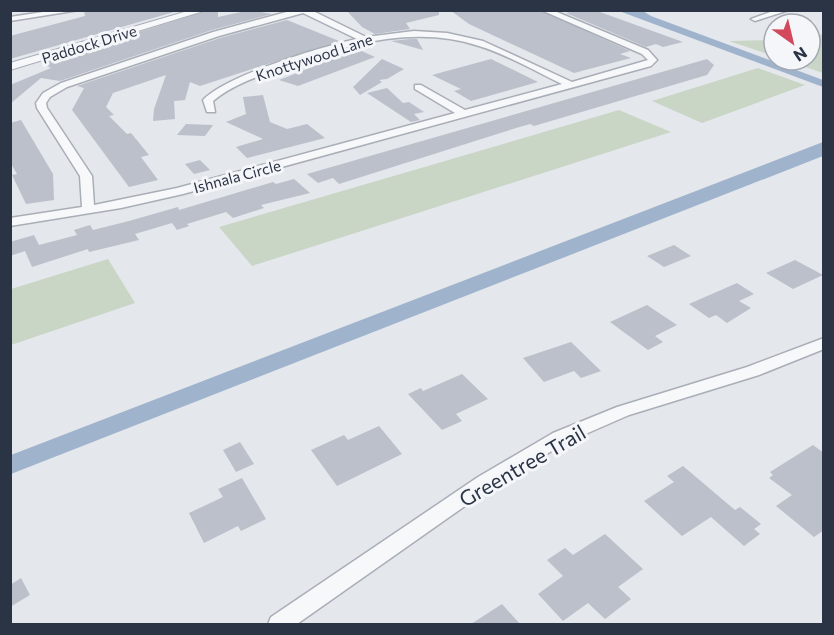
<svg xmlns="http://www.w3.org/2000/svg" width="834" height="635" font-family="Commissioner,sans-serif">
	<rect width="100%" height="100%" fill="#e4e7ec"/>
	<g fill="#c9d6c5">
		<polygon points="810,32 823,35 823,73 785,60 810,60"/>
		<polygon points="774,40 774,56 729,41"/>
		<polygon points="758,68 805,85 702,123 652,101"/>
		<polygon points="619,110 671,132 252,266 219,227"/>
		<polygon points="108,259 135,303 11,345 11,289"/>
	</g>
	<g fill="#9fb4cc">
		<polygon points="619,11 643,11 651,16 823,80 823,87"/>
		<polygon points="823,142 823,156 11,474 11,455"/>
	</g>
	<g fill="#bbc0ca">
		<polygon points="84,10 181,10 10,59 10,36 85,16"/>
		<polygon points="209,10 218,10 218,17 250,10 272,14 212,30 60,81 41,78 10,104 10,85 51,68 41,63"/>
		<polygon points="346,10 439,10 439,15 406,23 410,29 375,34 362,27"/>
		<polygon points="450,10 539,10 630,51 620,54 631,58 574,73 469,24"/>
		<polygon points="578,10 600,12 683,42 663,47 656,44 646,47 566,13"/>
		<polygon points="287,20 339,41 200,86 190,82 185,100 174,101 175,119 153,121 154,109 166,75 113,93 106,107 114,115 109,116 127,134 131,133 149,155 141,157 158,180 129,187 72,110 84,88 77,86 220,38"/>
		<polygon points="417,39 423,50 391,41 410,39"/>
		<polygon points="355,48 375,57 298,86 279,80 325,62 323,56"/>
		<polygon points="382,59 404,69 387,79 379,80 382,82 360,95 353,87"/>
		<polygon points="491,59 538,82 471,101 454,91 461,89 432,75"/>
		<polygon points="707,59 714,65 707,75 534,126 530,124 516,128 339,184 333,178 318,183 307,174"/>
		<polygon points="387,88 403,103 409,102 424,112 414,114 420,120 411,122 367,93"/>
		<polygon points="263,95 270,122 287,129 307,124 325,138 247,158 236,147 263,139 226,122 246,114 243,97"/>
		<polygon points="21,120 53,174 54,200 26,204 12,175 17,174 10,162 10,123"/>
		<polygon points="186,124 213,125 205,136 177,135"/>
		<polygon points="200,160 210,170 194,174 185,164"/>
		<polygon points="294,179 310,193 261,205 264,208 233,218 226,212 187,224 189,226 177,230 172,223 135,234 139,240 89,252 88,249 32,267 25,251 10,256 10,242 34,235 39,245 77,235 74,230 90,225 93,230 129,221 178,207 179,210 273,182 276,184"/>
		<polygon points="674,245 691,256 664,267 647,256"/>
		<polygon points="795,260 823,275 793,289 766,273"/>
		<polygon points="737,283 754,294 739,301 751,308 727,323 716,315 709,318 689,304"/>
		<polygon points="647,305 677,325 655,336 663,342 648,350 610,322"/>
		<polygon points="571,342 601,371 581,378 574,371 544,382 523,358"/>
		<polygon points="462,374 488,399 456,414 462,421 442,430 408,394 421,388 423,391"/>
		<polygon points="379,426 402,454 337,486 311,450 344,435 348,440"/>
		<polygon points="240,442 254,464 236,472 223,450"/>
		<polygon points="813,445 824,453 824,530 814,537 776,506 792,495 769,478 773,475 770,472"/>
		<polygon points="683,466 735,510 740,507 761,524 754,529 760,534 744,546 711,517 682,536 644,501 674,482 667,476"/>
		<polygon points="242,478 266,519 241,531 238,526 204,543 189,513 223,497 218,489"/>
		<polygon points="605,534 643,569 618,587 631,599 605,619 588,603 563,621 538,594 563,576 547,560 565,548 573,555"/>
		<polygon points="21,578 30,595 10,607 10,585"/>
		<polygon points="502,604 520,624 471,624"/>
	</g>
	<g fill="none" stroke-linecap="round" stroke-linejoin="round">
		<defs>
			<g id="minor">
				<polygon points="56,10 79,10 10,21 10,17"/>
				<path d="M294 10H311L366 37 414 31 447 33 483 41 572 82 648 60 642 54 541 10H552L648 50 657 60 651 66 183 194 121 208 10 226V218L82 207 80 176 37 108 36 103 43 93 61 83 213 32ZM303 13 357 39C323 46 225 76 203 100L207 112H215L213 101C236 82 268 73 296 63 355 42 418 26 479 46 508 55 535 71 562 84L465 110 421 85H415V89L455 113 177 188 94 205 92 176 47 108 46 103 50 97 67 87 219 36Z"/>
				<polygon points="776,10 789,10 755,21 751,19"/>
				<polygon points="824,338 824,349 759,375 629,415 565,443 492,487 297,624 268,624 271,617 478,477 553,433 617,407 747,367"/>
			</g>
			<polygon id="tertiary" points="191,10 207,10 10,70 10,63"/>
		</defs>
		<use href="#minor" stroke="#a9aeb7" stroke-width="3"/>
		<use href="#tertiary" stroke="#a9aeb7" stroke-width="2"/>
		<use href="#minor" fill="#f7f8fa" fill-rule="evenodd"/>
		<use href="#tertiary" fill="#f7f8fa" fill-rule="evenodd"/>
	</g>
	<g text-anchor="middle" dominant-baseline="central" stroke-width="6" stroke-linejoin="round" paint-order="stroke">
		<g font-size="15" fill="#2b3445" stroke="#f4f6f9">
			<text transform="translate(89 44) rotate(-17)">Paddock Drive</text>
			<text transform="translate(314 57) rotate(-18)">Knottywood Lane</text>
			<text transform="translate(237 176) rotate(-15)">Ishnala Circle</text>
		</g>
		<g font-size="21" fill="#2b3445" stroke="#f4f6f9">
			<text transform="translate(522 465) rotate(-30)">Greentree Trail</text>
		</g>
	</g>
	<rect width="834" height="635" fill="none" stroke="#2b3445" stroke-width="24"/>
	<g transform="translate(792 42) rotate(146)"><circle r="28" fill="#f4f6f9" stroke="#a4a8b1" stroke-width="1.5"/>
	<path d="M0-4.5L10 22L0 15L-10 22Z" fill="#d1495b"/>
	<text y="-9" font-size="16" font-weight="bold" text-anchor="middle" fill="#2b3445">N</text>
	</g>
</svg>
